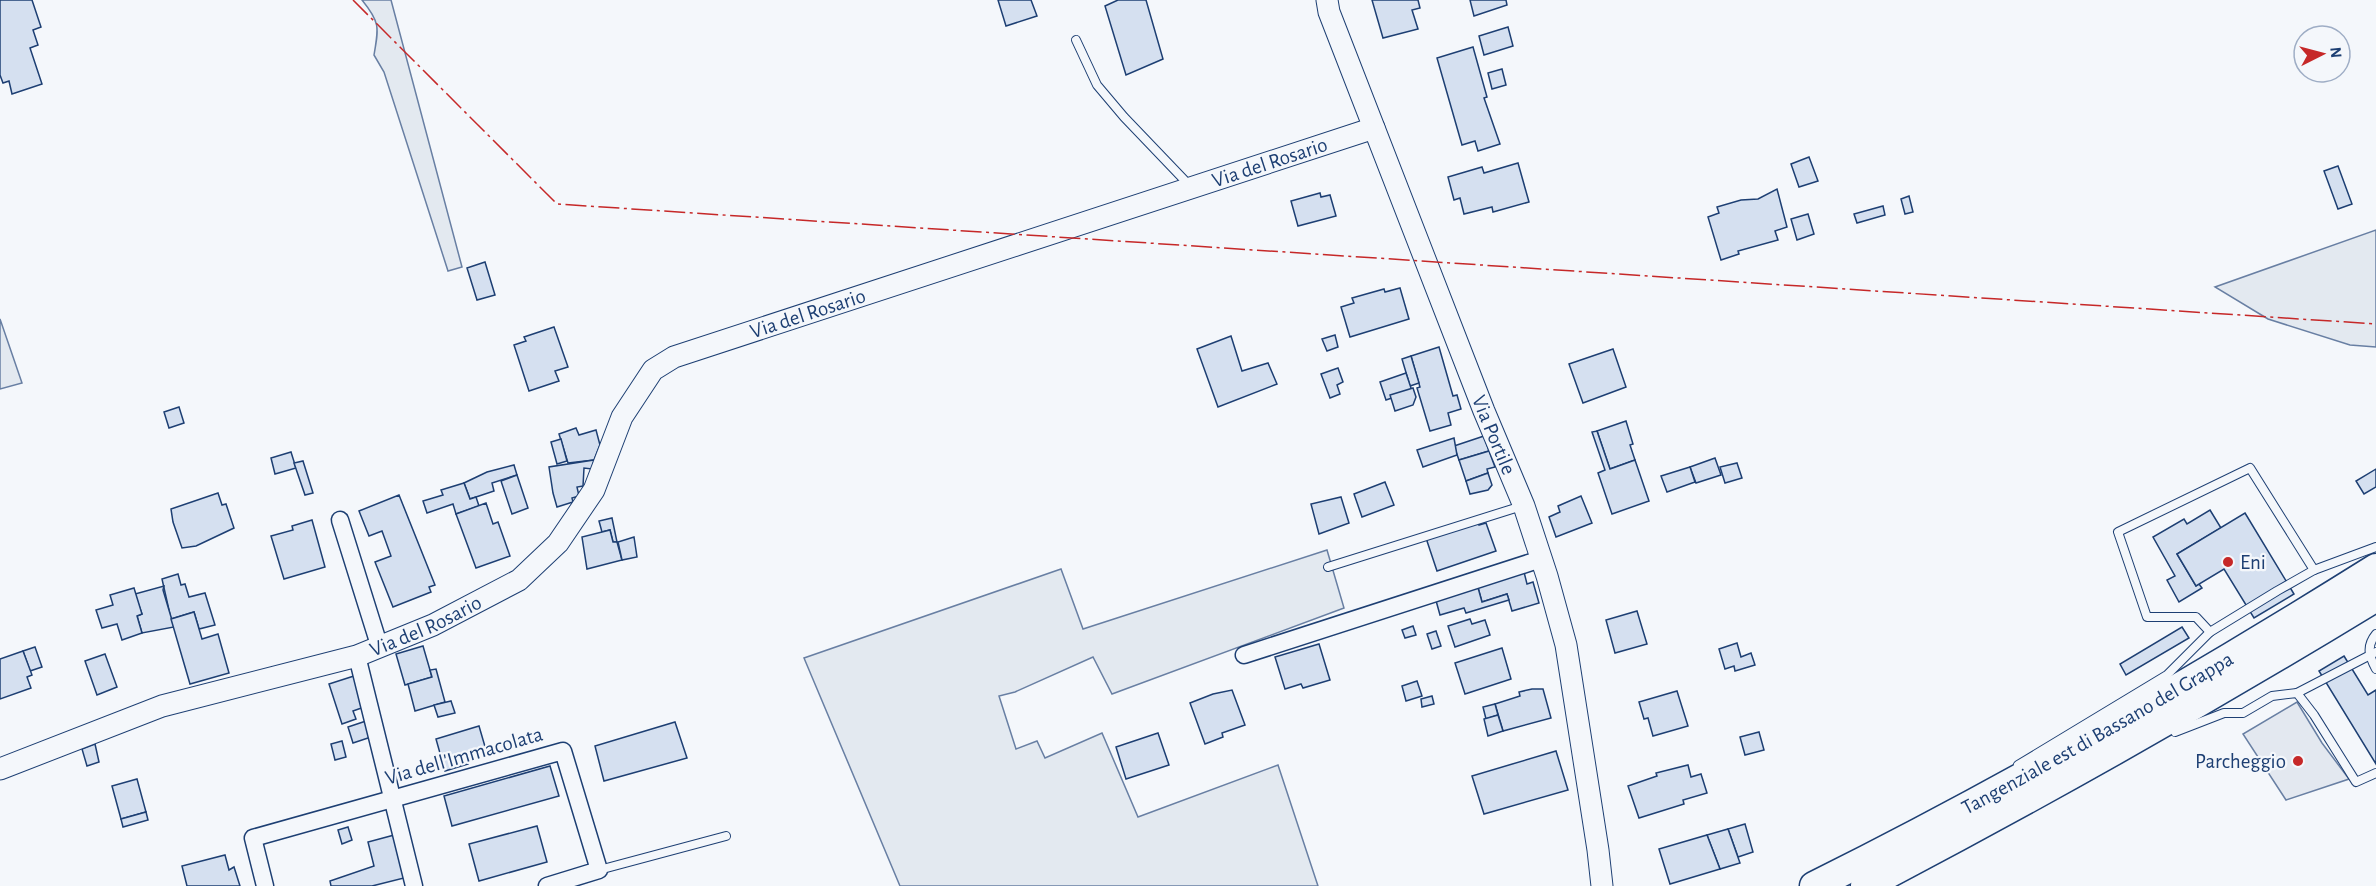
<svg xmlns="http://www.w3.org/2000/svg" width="2376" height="886" font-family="'Alegreya Sans',sans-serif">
	<rect width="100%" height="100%" fill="#f4f7fb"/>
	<g fill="#e3e9f0" stroke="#687fa3" stroke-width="1.5">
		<path d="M362 0H391L462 267 448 271 384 72 374 55C379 27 380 22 362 0Z"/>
		<polygon points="2376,230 2376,347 2350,345 2268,319 2215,287"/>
		<polygon points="0,319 22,383 0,389"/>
		<polygon points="1327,550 1344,608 1112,694 1093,657 1015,692 999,696 1016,749 1037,741 1045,758 1102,733 1138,817 1278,765 1318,886 900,886 804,658 1061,569 1083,629"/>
	</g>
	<polygon fill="#e3e8f0" stroke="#687fa3" stroke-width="1.5" points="2297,702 2322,743 2349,779 2286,800 2243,734"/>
	<g fill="#d5e0f0" stroke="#1d3f73" stroke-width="1.5">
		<polygon points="0,0 32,0 41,27 33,30 38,45 30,48 42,84 12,94 9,81 3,83 0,75"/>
		<polygon points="998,0 1031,0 1037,16 1006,26"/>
		<polygon points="1118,0 1146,0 1163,59 1126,75 1105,6"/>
		<polygon points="1372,0 1418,0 1420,8 1412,10 1418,29 1383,38"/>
		<polygon points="1470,0 1506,0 1507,5 1474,16"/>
		<polygon points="1508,27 1513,46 1484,55 1479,36"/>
		<polygon points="1473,47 1487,97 1484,98 1500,144 1478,151 1475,141 1462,145 1437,58"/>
		<polygon points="1502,69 1506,85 1492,89 1488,73"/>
		<polygon points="1809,157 1818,181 1799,187 1791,164"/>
		<polygon points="1518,163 1529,202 1493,212 1492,207 1464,214 1460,198 1454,200 1448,177 1482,167 1484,173"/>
		<polygon points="2338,166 2352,204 2338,209 2324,171"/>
		<polygon points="1777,189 1787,227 1775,231 1778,240 1738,251 1739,254 1721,260 1708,217 1719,213 1717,207 1741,200 1758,199"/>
		<polygon points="1320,193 1321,197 1330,195 1336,216 1298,226 1291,201"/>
		<polygon points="1909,196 1913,212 1905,214 1901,199"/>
		<polygon points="1883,206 1885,215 1857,223 1854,214"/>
		<polygon points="1808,214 1814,234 1797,240 1791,219"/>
		<polygon points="485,262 495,295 477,300 467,268"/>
		<polygon points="1400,288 1409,319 1350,337 1341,307 1354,303 1352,298 1384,289 1385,292"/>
		<polygon points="554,327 568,367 555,371 559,381 529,391 514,345 526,341 524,337"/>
		<polygon points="1335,335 1338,347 1327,351 1322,339"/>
		<polygon points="1231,336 1242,371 1268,363 1277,384 1218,407 1197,349"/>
		<polygon points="1439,347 1453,396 1457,395 1461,409 1448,413 1451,425 1430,431 1417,388 1420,387 1411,356"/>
		<polygon points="1613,349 1626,387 1583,403 1569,364"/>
		<polygon points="1411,356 1419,383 1410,386 1402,359"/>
		<polygon points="1338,368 1343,382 1337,385 1340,394 1330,398 1321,374"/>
		<polygon points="1406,373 1412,391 1386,400 1380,382"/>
		<polygon points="1413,388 1416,397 1413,405 1395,411 1390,395"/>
		<polygon points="179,407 184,423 169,428 164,412"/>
		<polygon points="1626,421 1633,444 1630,445 1635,460 1610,469 1597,431"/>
		<polygon points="576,428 579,435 596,430 600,445 594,460 568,463 559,434"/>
		<polygon points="1597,431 1610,469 1635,460 1649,501 1612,514 1598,473 1605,470 1592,432"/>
		<polygon points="1484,436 1489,451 1459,460 1454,446"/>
		<polygon points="1454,438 1457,455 1423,467 1417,450"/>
		<polygon points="561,439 567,461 557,464 551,442"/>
		<polygon points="1489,451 1495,467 1487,469 1488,473 1466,481 1459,460"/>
		<polygon points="291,452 296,468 275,474 271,458"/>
		<polygon points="1715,458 1721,475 1696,483 1690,467"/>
		<polygon points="594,460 592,469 584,468 583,486 577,487 579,496 572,498 573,502 557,507 553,493 549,467"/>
		<polygon points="303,461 313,493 305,495 294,463"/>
		<polygon points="1737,463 1742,478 1725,483 1720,467"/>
		<polygon points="514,465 517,475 492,483 494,491 470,499 464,483 487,472"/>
		<polygon points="1690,467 1695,482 1667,492 1661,476"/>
		<polygon points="2376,469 2376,487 2364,494 2356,481"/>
		<polygon points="1488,473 1492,485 1488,490 1470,494 1466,481"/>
		<polygon points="517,475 528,508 512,514 501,481"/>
		<polygon points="1385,482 1394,505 1362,517 1354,494"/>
		<polygon points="464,483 470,499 476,497 479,506 456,514 453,504 427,513 423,501 443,495 441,490"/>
		<polygon points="218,493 222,505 226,504 234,528 196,546 182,548 173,522 171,509"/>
		<polygon points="399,495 435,585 429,587 431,592 393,607 375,562 391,556 382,531 369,536 359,511"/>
		<polygon points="1581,496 1592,523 1556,537 1549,517 1560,512 1558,506"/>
		<polygon points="1341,497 1349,523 1319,534 1311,504"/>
		<polygon points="486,503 493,524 498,522 510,556 476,568 456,514"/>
		<polygon points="2210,510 2221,528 2177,554 2196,586 2199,584 2202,588 2179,602 2167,580 2175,576 2153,537 2184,519 2187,524"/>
		<polygon points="2245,513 2294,594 2254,618 2224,569 2196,586 2177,554"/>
		<polygon points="612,518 617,542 613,542 610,530 602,532 599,521"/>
		<polygon points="312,520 325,567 284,579 271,536 293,530 292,526"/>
		<polygon points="1478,521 1479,525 1486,523 1496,551 1437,571 1426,538"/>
		<polygon points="610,530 613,542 617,542 622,560 587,569 582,537"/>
		<polygon points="634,537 637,557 622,560 618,542"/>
		<polygon points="1523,568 1527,584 1533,582 1539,603 1512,611 1507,594 1482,602 1477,584"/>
		<polygon points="178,574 181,585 185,584 189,597 205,593 215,625 199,629 194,612 171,619 162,579"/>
		<polygon points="1477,584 1482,602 1507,594 1509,600 1466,613 1464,608 1440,615 1435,597"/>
		<polygon points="164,586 163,590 174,627 142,633 137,616 142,614 135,594"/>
		<polygon points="134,588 142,614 137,616 142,633 122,640 117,624 102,628 96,610 113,605 110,595"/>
		<polygon points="1637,611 1647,644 1615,653 1606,620"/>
		<polygon points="194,612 202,639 218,634 229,673 190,684 171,619"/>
		<polygon points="1470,619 1472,624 1485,620 1490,635 1455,647 1448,626"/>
		<polygon points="1413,626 1416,635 1405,638 1402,630"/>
		<polygon points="2182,627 2189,638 2126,675 2120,664"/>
		<polygon points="1436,631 1441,646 1432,649 1427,634"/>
		<polygon points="1737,643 1741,657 1751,653 1755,665 1735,671 1734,666 1725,669 1719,649"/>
		<polygon points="1319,644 1330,680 1303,688 1301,684 1285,689 1275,657"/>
		<polygon points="423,646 432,677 405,685 396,654"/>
		<polygon points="35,647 42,667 30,671 23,651"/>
		<polygon points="1502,648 1511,679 1465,694 1455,663"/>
		<polygon points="23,651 32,675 27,677 31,688 0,699 0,659"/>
		<polygon points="105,654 117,687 97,695 85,661"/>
		<polygon points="2344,656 2368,695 2376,690 2376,764 2319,671"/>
		<polygon points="436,669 445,702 415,711 408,684 432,677 430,670"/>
		<polygon points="357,675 367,706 353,711 356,719 342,724 329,684"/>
		<polygon points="1417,681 1422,696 1406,701 1402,686"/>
		<polygon points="1532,689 1543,689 1551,718 1503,731 1495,704 1520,696 1519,692"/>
		<polygon points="1232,690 1245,725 1222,733 1223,737 1205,744 1190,703 1213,694"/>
		<polygon points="1677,691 1688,726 1653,736 1648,718 1644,719 1639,702"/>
		<polygon points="1432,696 1434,704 1422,707 1421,699"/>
		<polygon points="451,701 455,713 438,717 434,705"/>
		<polygon points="1495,704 1498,715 1486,719 1483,707"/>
		<polygon points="1498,715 1503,731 1488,736 1484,719"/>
		<polygon points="366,721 371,737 353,743 348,727"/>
		<polygon points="675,722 687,758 604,781 595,746"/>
		<polygon points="479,726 486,750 466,756 468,764 445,771 436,739"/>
		<polygon points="1759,732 1764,750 1745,755 1740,737"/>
		<polygon points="1158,733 1169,765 1126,779 1116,747"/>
		<polygon points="342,741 346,757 335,760 331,744"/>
		<polygon points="95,744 99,762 87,766 82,749"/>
		<polygon points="1556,751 1568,790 1484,814 1472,776"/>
		<polygon points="1688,765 1691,777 1701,774 1707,793 1683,800 1684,804 1639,818 1628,786 1657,776 1656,773"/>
		<polygon points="550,766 559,796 452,826 444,796"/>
		<polygon points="137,779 146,812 121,819 112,786"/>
		<polygon points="146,812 148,820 123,827 121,819"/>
		<polygon points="1745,824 1753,852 1738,857 1728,829"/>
		<polygon points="537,826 547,862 479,881 469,844"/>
		<polygon points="348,827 352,840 342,844 338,830"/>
		<polygon points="1728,829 1740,863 1720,869 1707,835"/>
		<polygon points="398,834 408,877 372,886 331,886 330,881 374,866 368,842"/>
		<polygon points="1707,835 1720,869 1670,884 1659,849"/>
		<polygon points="225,855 229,870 234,867 240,886 187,886 182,866"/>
	</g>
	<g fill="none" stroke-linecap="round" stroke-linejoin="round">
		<defs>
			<g id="service">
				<polyline points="1076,40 1097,85 1124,117 1191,187"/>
				<polyline points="1328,567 1522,506"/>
				<polyline points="2210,632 2196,617 2147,617 2118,532 2250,468 2314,570"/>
				<path d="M2376 634C2366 646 2369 656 2376 669"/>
				<polyline points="2297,693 2376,652"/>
				<polyline points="2175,732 2224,713 2243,713 2272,696 2297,693 2314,715 2356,782 2376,773"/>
				<polyline points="2018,765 2167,675 2210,632 2277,591 2314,570 2376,547"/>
				<polyline points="599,870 726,836"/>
			</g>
			<g id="minor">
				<polyline points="340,520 380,648"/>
				<polyline points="1244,655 1541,559"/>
				<polyline points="357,656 414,886"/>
				<polyline points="265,886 253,838 563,751 599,870 547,886"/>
			</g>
			<g id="tertiary">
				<path id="s1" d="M1327 0 1329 12 1484 411 1524 506 1547 576 1566 645 1598 850 1602 886"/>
				<path id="s2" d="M0 769 162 706 357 656 433 625 519 580 558 543 594 490 622 417 653 370 674 357 1374 128"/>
			</g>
			<g id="trunk">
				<path id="s3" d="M1814 886C2007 790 2194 682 2376 568"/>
				<path d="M1865 886C2039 795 2209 699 2376 597"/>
			</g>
		</defs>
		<use href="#service" stroke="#1d3f73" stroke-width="10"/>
		<use href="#minor" stroke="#1d3f73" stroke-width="19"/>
		<use href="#tertiary" stroke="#1d3f73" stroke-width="23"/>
		<use href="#trunk" stroke="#1d3f73" stroke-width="31"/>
		<use href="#service" stroke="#f4f7fb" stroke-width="8"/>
		<use href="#minor" stroke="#f4f7fb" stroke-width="16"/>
		<use href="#tertiary" stroke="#f4f7fb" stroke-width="21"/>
		<use href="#trunk" stroke="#f4f7fb" stroke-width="28"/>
		<polyline stroke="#c62828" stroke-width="1.5" stroke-dasharray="21 4.5 3 4.5" stroke-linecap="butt" points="353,0 557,204 2376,324"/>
	</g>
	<g fill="#c62828" stroke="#f4f7fb" stroke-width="2">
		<circle cx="2228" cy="562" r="6"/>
		<circle cx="2298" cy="761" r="6"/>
	</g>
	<g text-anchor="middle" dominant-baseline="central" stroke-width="4.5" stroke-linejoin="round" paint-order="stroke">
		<g font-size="21" fill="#1d3f73" stroke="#f4f7fb">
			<text stroke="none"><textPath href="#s2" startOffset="1458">Via del Rosario</textPath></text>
			<text stroke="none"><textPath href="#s2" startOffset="972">Via del Rosario</textPath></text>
			<text stroke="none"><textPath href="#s1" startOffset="466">Via Portile</textPath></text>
			<text stroke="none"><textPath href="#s2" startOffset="450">Via del Rosario</textPath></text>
			<text stroke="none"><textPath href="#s3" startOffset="322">Tangenziale est di Bassano del Grappa</textPath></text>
			<text transform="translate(464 756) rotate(-16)">Via dell'Immacolata</text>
		</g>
		<g font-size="21" fill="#1d3f73" stroke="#f4f7fb" text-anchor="start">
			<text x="2240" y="562">Eni</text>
			<text x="2286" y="761" text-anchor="end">Parcheggio</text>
		</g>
	</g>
	<g transform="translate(2322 54) rotate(84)"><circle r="28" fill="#f4f7fb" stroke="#9eadc5" stroke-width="1.5"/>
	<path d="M0-4.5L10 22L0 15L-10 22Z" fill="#c62828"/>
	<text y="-9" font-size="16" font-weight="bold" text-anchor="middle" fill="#1d3f73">N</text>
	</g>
</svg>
